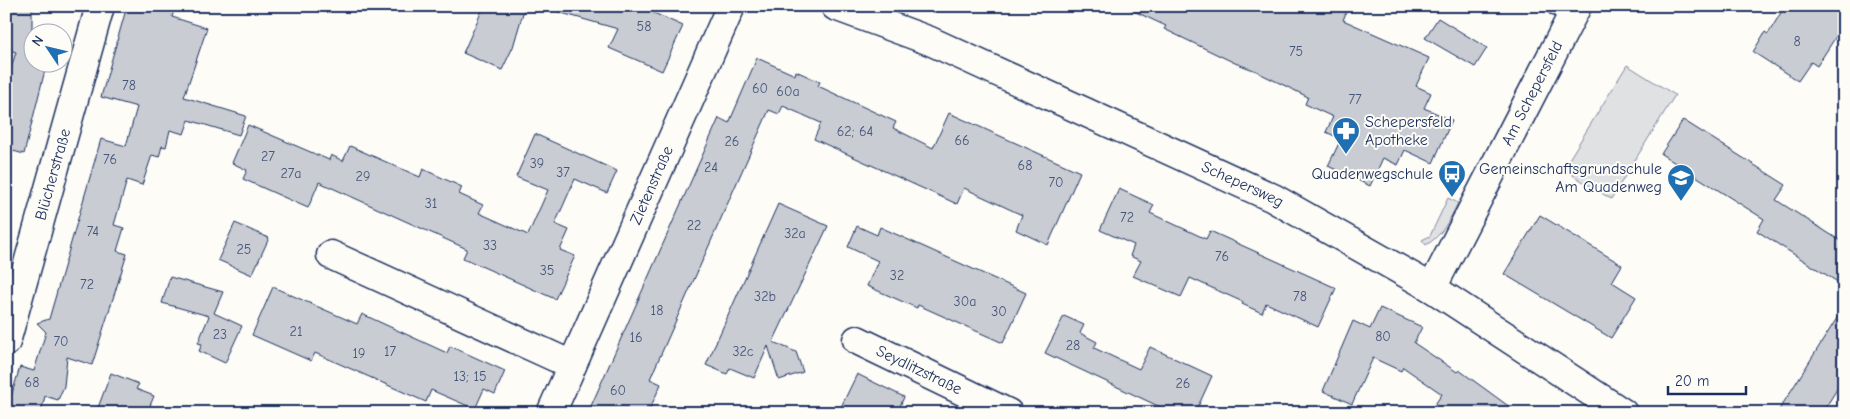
<svg xmlns="http://www.w3.org/2000/svg" width="1850" height="419" font-family="'Comic Neue',sans-serif">
	<rect width="100%" height="100%" fill="#fdfcf7"/>
	<filter id="ink" filterUnits="userSpaceOnUse"><feTurbulence type="fractalNoise" baseFrequency=".02" numOctaves="2"/><feDisplacementMap in="SourceGraphic" scale="10" xChannelSelector="R" yChannelSelector="G"/><feConvolveMatrix kernelMatrix="1 2 1 2 8 2 1 2 1" color-interpolation-filters="sRGB"/></filter>
	<g filter="url(#ink)">
		<g fill="#e0e1e3" stroke="#7e88a0">
			<polygon points="1627,65 1675,95 1611,199 1563,169"/>
			<path d="M1448 198 1458 203C1449 220 1443 235 1426 245L1422 240 1430 236Z"/>
		</g>
		<g fill="#c9ccd3" stroke="#1b2f5e">
			<polygon points="6,6 32,6 32,38 28,54 32,56 32,62 46,66 24,154 6,149 6,85 16,52 6,49"/>
			<polygon points="127,6 161,6 174,10 172,17 207,28 184,97 246,116 239,135 189,120 184,134 170,130 166,147 162,146 159,157 152,155 142,185 127,180 114,225 124,228 117,251 127,254 92,365 67,357 64,386 58,400 45,396 41,413 6,413 20,367 34,371 46,332 37,323 49,319 101,139 126,146 137,107 101,97"/>
			<polygon points="484,6 525,6 513,47 502,70 463,53"/>
			<polygon points="559,6 638,6 683,26 662,71 609,48 618,29 558,12"/>
			<polygon points="1123,6 1349,6 1343,20 1429,58 1416,86 1431,93 1424,108 1452,120 1433,163 1405,150 1398,165 1383,158 1370,186 1328,166 1341,139 1326,132 1333,117 1305,104 1308,97 1259,73 1259,72 1235,63 1187,40 1164,29 1166,26"/>
			<polygon points="1785,6 1844,6 1844,24 1817,66 1811,62 1798,81 1753,52 1765,32 1768,34"/>
			<polygon points="1438,18 1487,48 1475,67 1425,38"/>
			<polygon points="757,58 795,75 796,71 820,82 818,86 896,122 893,128 933,148 949,113 1080,172 1048,245 1016,230 1022,215 964,188 957,204 814,139 821,123 783,106 779,114 769,110 650,379 661,384 648,413 605,413 591,406 719,118 729,123"/>
			<polygon points="1683,120 1786,185 1776,200 1844,243 1844,286 1757,231 1764,219 1661,154"/>
			<polygon points="248,125 329,160 331,155 343,161 350,146 420,177 423,169 462,187 459,194 483,205 479,213 528,235 548,190 516,177 535,134 617,171 607,193 575,179 555,224 569,230 560,250 575,256 555,299 463,258 467,249 319,182 308,208 243,179 247,170 232,163"/>
			<polygon points="1119,189 1154,205 1150,213 1206,239 1210,231 1336,288 1318,327 1266,303 1262,313 1242,304 1243,302 1190,278 1181,297 1133,276 1141,261 1130,256 1134,245 1100,230"/>
			<polygon points="778,204 828,226 773,342 796,352 803,372 779,380 768,346 754,378 730,368 727,374 706,365"/>
			<polygon points="1540,215 1622,265 1612,282 1636,297 1611,338 1504,274"/>
			<polygon points="235,223 269,238 252,275 218,260"/>
			<polygon points="857,226 877,235 880,227 1026,293 1003,343 918,305 917,308 867,286 878,261 848,247"/>
			<polygon points="170,277 223,292 214,313 242,326 225,363 199,351 202,344 198,343 209,316 162,303"/>
			<polygon points="273,287 357,324 362,314 447,353 450,346 505,371 495,394 484,389 475,409 431,390 426,402 315,353 311,361 252,335"/>
			<polygon points="1844,307 1844,378 1822,413 1777,413"/>
			<polygon points="1380,308 1422,327 1414,343 1457,372 1459,370 1518,413 1429,413 1442,394 1403,367 1401,371 1373,358 1352,404 1323,391 1353,321 1370,329"/>
			<polygon points="1064,316 1084,325 1080,333 1097,342 1094,348 1139,369 1150,347 1212,376 1195,413 1173,413 1045,353"/>
			<polygon points="111,373 139,384 136,389 154,396 147,413 96,413"/>
			<polygon points="857,374 904,397 897,413 838,413"/>
		</g>
		<g fill="none" stroke-linecap="round" stroke-linejoin="round">
			<defs>
				<polyline id="service" points="1554,6 1571,18"/>
				<g id="minor">
					<path id="s1" d="M835 6 930 41 1273 198 1432 288 1623 413"/>
					<polyline points="331,255 572,365"/>
					<path id="s2" d="M1432 288 1577 6"/>
					<path id="s3" d="M857 340 1008 413"/>
					<path id="s4" d="M6 342 100 6"/>
					<path id="s5" d="M551 413 731 6"/>
				</g>
			</defs>
			<use href="#service" stroke="#1b2f5e" stroke-width="19"/>
			<use href="#minor" stroke="#1b2f5e" stroke-width="31"/>
			<use href="#service" stroke="#fdfcf7" stroke-width="15"/>
			<use href="#minor" stroke="#fdfcf7" stroke-width="28"/>
		</g>
	</g>
	<defs>
		<symbol id="pharmacy-pin" viewBox="-11 -11 22 30"><path d="M0 17L-7.5 6A9.5 9.5 0 1 1 7.5 6Z" fill="#1f6fb2" stroke="#fdfcf7"/><path d="M-2-6h4v4h4v4h-4v4h-4v-4h-4v-4h4Z" fill="#fff"/></symbol>
		<symbol id="bus-pin" viewBox="-11 -11 22 30"><path d="M0 17L-7.5 6A9.5 9.5 0 1 1 7.5 6Z" fill="#1f6fb2" stroke="#fdfcf7"/><path d="M-5-6H5V4H4V6H2V4H-2V6H-4V4H-5ZM-3.5-4V0h7V-4ZM-3.5 1.2v1.5H-2V1.2ZM2 1.2v1.5H3.5V1.2Z" fill="#fff"/></symbol>
		<symbol id="school-pin" viewBox="-11 -11 22 30"><path d="M0 17L-7.5 6A9.5 9.5 0 1 1 7.5 6Z" fill="#1f6fb2" stroke="#fdfcf7"/><path d="M0-5L7-2L0 1L-7-2ZM-4 1L0 2.5L4 1V4Q0 6-4 4Z" fill="#fff"/></symbol>
	</defs>
	<g fill-rule="evenodd">
		<use href="#pharmacy-pin" x="1330" y="115" width="32" height="43"/>
		<use href="#bus-pin" x="1436" y="158" width="32" height="43"/>
		<use href="#school-pin" x="1665" y="162" width="32" height="43"/>
	</g>
	<g text-anchor="middle" dominant-baseline="central" stroke-width="4" stroke-linejoin="round" paint-order="stroke">
		<g font-size="14" fill="#46567b">
			<text x="644" y="26">58</text>
			<text x="1797" y="41">8</text>
			<text x="1296" y="51">75</text>
			<text x="129" y="85">78</text>
			<text x="760" y="88">60</text>
			<text x="788" y="91">60a</text>
			<text x="1355" y="99">77</text>
			<text x="855" y="131">62; 64</text>
			<text x="962" y="140">66</text>
			<text x="732" y="141">26</text>
			<text x="268" y="156">27</text>
			<text x="110" y="159">76</text>
			<text x="537" y="163">39</text>
			<text x="1025" y="165">68</text>
			<text x="711" y="167">24</text>
			<text x="563" y="172">37</text>
			<text x="291" y="173">27a</text>
			<text x="363" y="176">29</text>
			<text x="1056" y="182">70</text>
			<text x="431" y="203">31</text>
			<text x="1127" y="217">72</text>
			<text x="694" y="225">22</text>
			<text x="93" y="231">74</text>
			<text x="795" y="233">32a</text>
			<text x="490" y="245">33</text>
			<text x="244" y="249">25</text>
			<text x="1222" y="256">76</text>
			<text x="547" y="270">35</text>
			<text x="897" y="275">32</text>
			<text x="87" y="284">72</text>
			<text x="765" y="296">32b</text>
			<text x="1300" y="296">78</text>
			<text x="965" y="301">30a</text>
			<text x="657" y="310">18</text>
			<text x="999" y="311">30</text>
			<text x="296" y="331">21</text>
			<text x="220" y="334">23</text>
			<text x="1383" y="336">80</text>
			<text x="636" y="337">16</text>
			<text x="61" y="341">70</text>
			<text x="1073" y="345">28</text>
			<text x="390" y="351">17</text>
			<text x="743" y="351">32c</text>
			<text x="359" y="353">19</text>
			<text x="470" y="376">13; 15</text>
			<text x="32" y="382">68</text>
			<text x="1183" y="383">26</text>
			<text x="618" y="390">60</text>
		</g>
		<g font-size="16" fill="#1b2f5e" stroke="#fdfcf7">
			<text stroke="none"><textPath href="#s2" startOffset="219">Am Schepersfeld</textPath></text>
			<text stroke="none"><textPath href="#s4" startOffset="174">Blücherstraße</textPath></text>
			<text stroke="none"><textPath href="#s1" startOffset="445">Schepersweg</textPath></text>
			<text stroke="none"><textPath href="#s5" startOffset="249">Zietenstraße</textPath></text>
			<text stroke="none"><textPath href="#s3" startOffset="69">Seydlitzstraße</textPath></text>
		</g>
		<g font-size="16" fill="#1b2f5e" stroke="#fdfcf7" text-anchor="end">
			<text x="1365" y="122" text-anchor="start">Schepersfeld<tspan x="1365" dy="18">Apotheke</tspan></text>
			<text x="1662" y="169">Gemeinschaftsgrundschule<tspan x="1662" dy="18">Am Quadenweg</tspan></text>
			<text x="1433" y="174">Quadenwegschule</text>
		</g>
	</g>
	<rect width="1850" height="419" fill="none" stroke="#fdfcf7" stroke-width="25"/>
	<rect x="12" y="12" width="1825" height="394" fill="none" stroke="#1b2f5e" stroke-width="2" filter="url(#ink)"/>
	<g transform="translate(48 48) rotate(305)"><circle r="24" fill="#fdfcf7" stroke="#a3aaba"/>
	<path d="M0-4L9 19L0 12L-9 19Z" fill="#1f6fb2"/>
	<text y="-8" font-size="14" font-weight="bold" text-anchor="middle" fill="#1b2f5e">N</text>
	</g>
	<path d="M1668 386v8h78v-8" fill="none" stroke="#1b2f5e" stroke-width="2.5"/>
	<text x="1675" y="386" font-size="15" fill="#1b2f5e" stroke="#fdfcf7" stroke-width="4" paint-order="stroke">20 m</text>
</svg>
